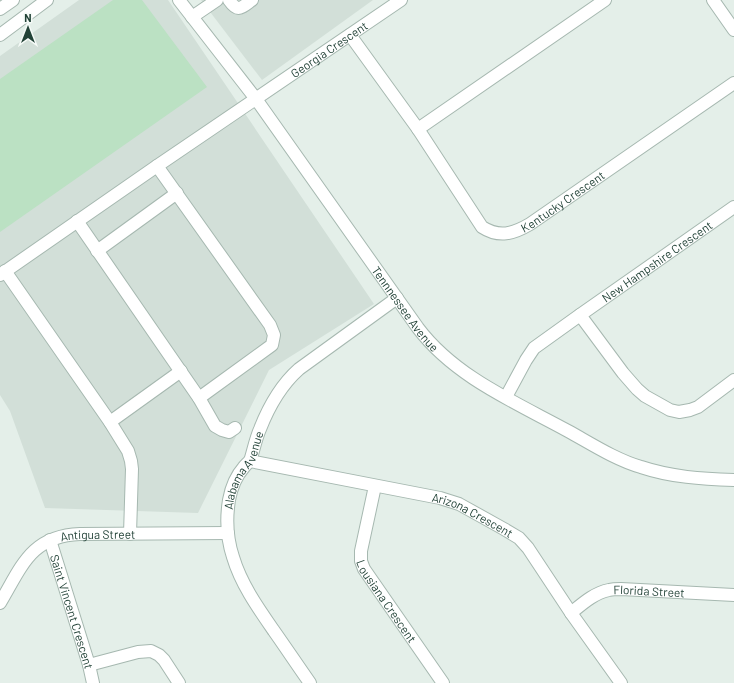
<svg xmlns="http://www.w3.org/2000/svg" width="734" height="683" font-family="Barlow,sans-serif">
	<rect width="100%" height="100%" fill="#e4efe9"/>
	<g fill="#d2dfd8">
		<polygon points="79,0 168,0 374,304 269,370 198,513 45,508 10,411 0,395 0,56"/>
		<polygon points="201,0 373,0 262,80"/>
	</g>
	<polygon fill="#bbe1c3" points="113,0 142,0 207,87 0,232 0,79"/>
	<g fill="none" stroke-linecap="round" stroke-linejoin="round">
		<defs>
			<g id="minor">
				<path id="s1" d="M179 0 256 99 418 328C455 377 515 402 568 431 590 443 616 460 641 467 671 477 702 479 734 480"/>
				<path d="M229 0C238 13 241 8 252 0"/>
				<polyline points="713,0 734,30"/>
				<polyline points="0,9 13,0"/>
				<polyline points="192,17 217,0"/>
				<polyline points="0,35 47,0"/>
				<path id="s2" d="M350 35 418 129 482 227C499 238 513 234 530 224L734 83"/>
				<polyline points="418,129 605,0"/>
				<polyline points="157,166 270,325 274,335 272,345 199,398"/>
				<polyline points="77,221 199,398 215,426 222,430 229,432 235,428"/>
				<polyline points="97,251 177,193"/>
				<polyline points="5,271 110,422 128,451 131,461 132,469 130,534"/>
				<path id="s3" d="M0 275 157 166 401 0"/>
				<polyline points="580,315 623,373 637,389 645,396 670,410 679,412 690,410 698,407 734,380"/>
				<path id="s4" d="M506 397 526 360 534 348 580 315 734 207"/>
				<polyline points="110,422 181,371"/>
				<path id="s5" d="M250 461 440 498 459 504 504 529 519 538 528 548 571 613 621 683"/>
				<path id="s6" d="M375 486 361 551V561L364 569 443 683"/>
				<path id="s7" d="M50 540 89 665 93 683"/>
				<path id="s8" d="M0 603C22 566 31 536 80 534L228 533"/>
				<path id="s9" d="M571 613C582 604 594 593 609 590 613 589 617 589 621 589L734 595"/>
				<polyline points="89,665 138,652 151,651 159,655 164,660 179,683"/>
				<path id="s10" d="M310 683C298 666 286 648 274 631 258 608 241 584 233 557 227 539 226 519 229 500 231 489 236 476 244 467 246 464 250 462 251 458 254 448 256 438 260 429 269 406 281 385 299 369L397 298"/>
			</g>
		</defs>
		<use href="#minor" stroke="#a6b8b0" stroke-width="14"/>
		<use href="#minor" stroke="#fff" stroke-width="12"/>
	</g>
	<g text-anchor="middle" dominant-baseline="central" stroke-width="4" stroke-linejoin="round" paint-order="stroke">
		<g font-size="12" fill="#224237" stroke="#f5faf7">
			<text stroke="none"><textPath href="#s3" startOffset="399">Georgia Crescent</textPath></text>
			<text stroke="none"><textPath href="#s2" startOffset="324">Kentucky Crescent</textPath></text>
			<text stroke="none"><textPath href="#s4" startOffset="207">New Hampshire Crescent</textPath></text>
			<text stroke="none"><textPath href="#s1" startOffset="383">Tennnessee Avenue</textPath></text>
			<text stroke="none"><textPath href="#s10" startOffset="239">Alabama Avenue</textPath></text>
			<text stroke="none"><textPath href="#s5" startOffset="230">Arizona Crescent</textPath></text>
			<text stroke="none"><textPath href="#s8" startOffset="130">Antigua Street</textPath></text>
			<text stroke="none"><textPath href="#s9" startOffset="85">Florida Street</textPath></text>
			<text stroke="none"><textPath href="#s6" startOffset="124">Lousiana Crescent</textPath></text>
			<text stroke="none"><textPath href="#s7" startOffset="75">Saint Vincent Crescent</textPath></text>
		</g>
	</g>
	<g transform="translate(28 28)" stroke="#f5faf7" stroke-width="3" paint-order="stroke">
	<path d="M0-3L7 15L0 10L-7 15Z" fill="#224237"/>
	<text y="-6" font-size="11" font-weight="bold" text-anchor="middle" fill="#224237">N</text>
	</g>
</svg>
